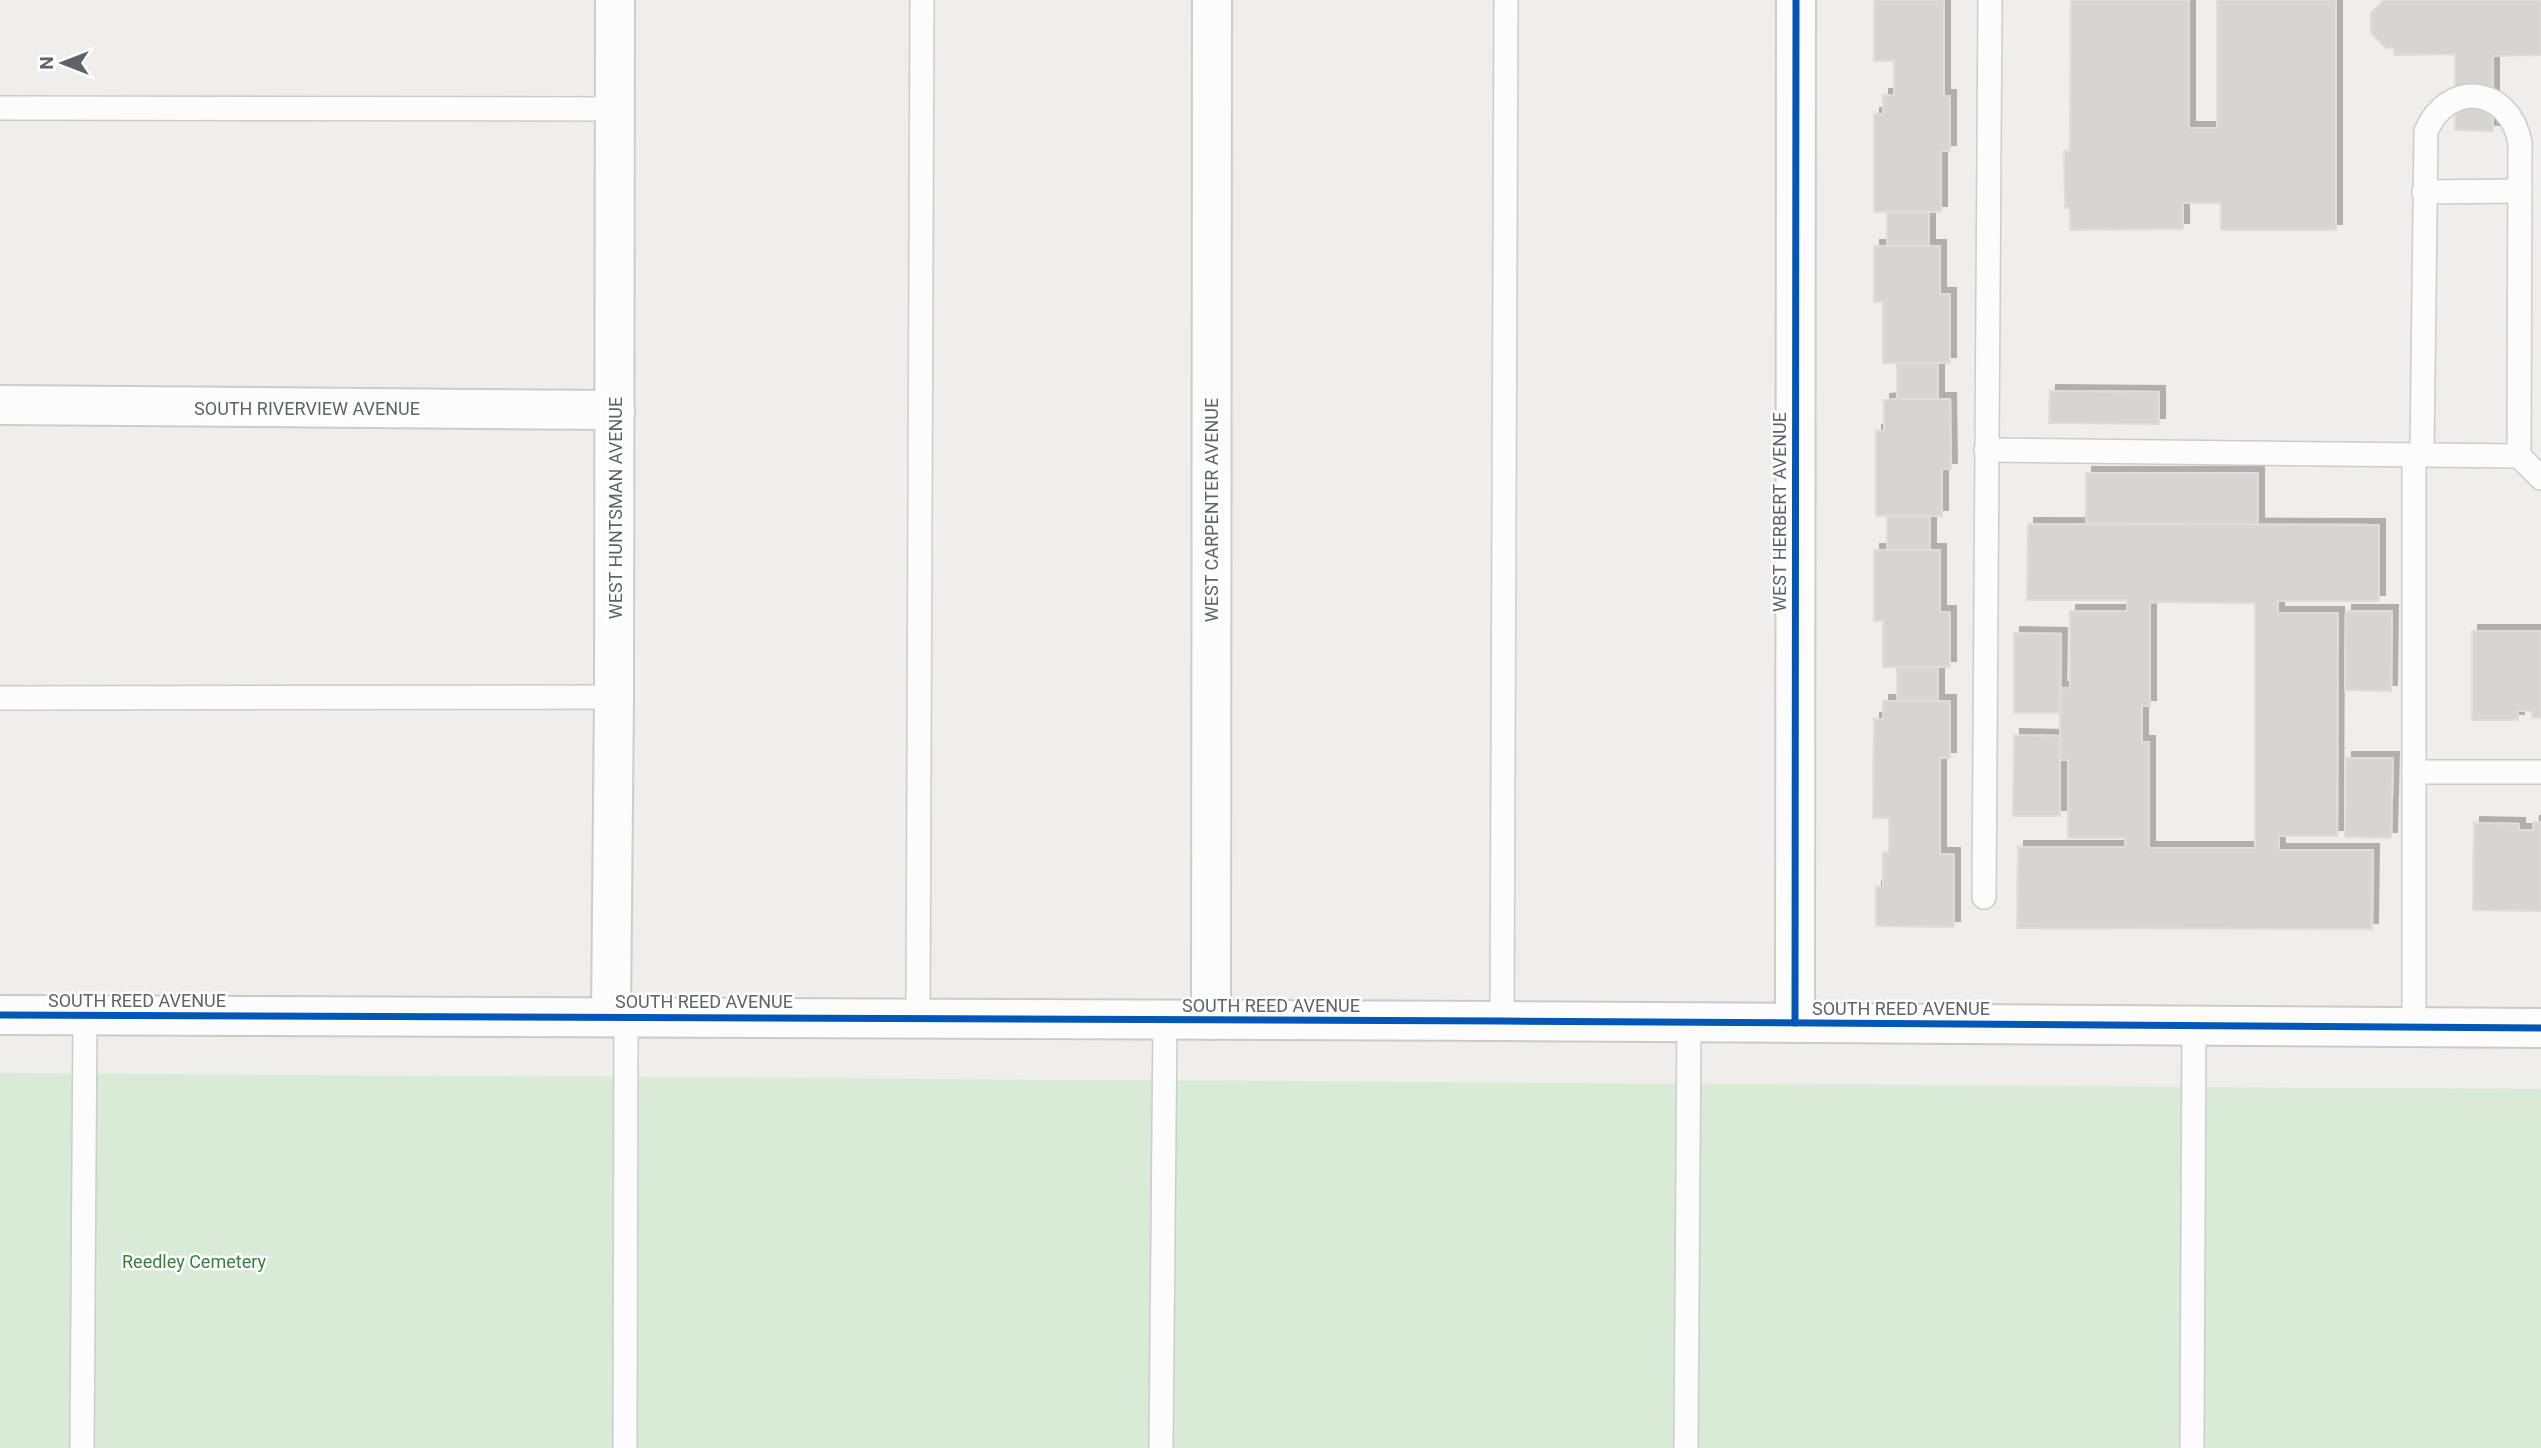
<svg xmlns="http://www.w3.org/2000/svg" width="2541" height="1448" font-family="Roboto,sans-serif">
	<defs>
		<filter id="shadow"><feDropShadow dx="6" dy="-6" stdDeviation="0" flood-color="#0004"/></filter>
	</defs>
	<rect width="100%" height="100%" fill="#efeeea"/>
	<polygon fill="#d8ebd6" points="0,1073 2541,1089 2541,1448 0,1448"/>
	<g fill="#d6d5d3" stroke="#deddd9" stroke-width="2" fill-rule="evenodd" filter="url(#shadow)">
		<polygon points="1874,0 1944,0 1944,96 1950,96 1950,151 1941,151 1941,212 1874,212 1874,114 1883,114 1883,95 1894,95 1894,61 1874,61"/>
		<polygon points="2071,0 2189,0 2189,128 2217,128 2217,0 2336,0 2336,230 2221,230 2221,203 2183,203 2183,229 2070,230 2070,208 2065,208 2064,151 2070,151"/>
		<polygon points="2384,0 2541,0 2541,55 2493,56 2493,131 2455,130 2455,54 2394,55 2394,48 2386,48 2371,33 2371,13"/>
		<rect x="1887" y="212" width="42" height="34"/>
		<polygon points="1874,246 1940,246 1940,294 1950,294 1950,363 1883,363 1883,302 1874,302"/>
		<polygon points="1897,363 1938,363 1938,400 1897,399"/>
		<polygon points="2050,391 2159,392 2159,424 2049,423"/>
		<polygon points="1897,399 1950,399 1951,469 1942,469 1942,516 1876,516 1876,431 1884,431 1884,400"/>
		<polygon points="2086,473 2258,473 2258,525 2086,524"/>
		<rect x="1887" y="516" width="43" height="34"/>
		<path d="M2028 524 2379 525V601H2278V613H2338L2337 836H2279V850H2373L2372 929 2017 928 2018 847H2125V838H2068V760H2060V688H2070V611H2127V600H2027ZM2150 602 2255 603V848H2149V742H2142V706H2150Z"/>
		<polygon points="1874,550 1940,550 1940,612 1950,612 1950,667 1883,667 1883,621 1874,621"/>
		<polygon points="2346,611 2392,611 2391,691 2345,690"/>
		<polygon points="2472,631 2541,631 2541,718 2532,718 2532,711 2518,711 2518,720 2472,720"/>
		<polygon points="2014,633 2061,634 2060,713 2014,713"/>
		<rect x="1897" y="667" width="41" height="34"/>
		<polygon points="1883,701 1950,701 1950,758 1940,758 1940,854 1954,854 1954,927 1876,926 1876,887 1883,887 1883,852 1889,852 1889,818 1873,818 1874,719 1883,719"/>
		<polygon points="2014,735 2060,736 2060,816 2013,816"/>
		<polygon points="2346,758 2393,758 2391,838 2345,837"/>
		<polygon points="2534,822 2541,822 2541,911 2473,910 2474,823 2519,824 2519,830 2533,830"/>
	</g>
	<g fill="none" stroke-linecap="round" stroke-linejoin="round">
		<defs>
			<g id="lane">
				<polyline points="0,108 616,109"/>
				<polyline points="2424,192 2520,191"/>
				<polyline points="1986,450 2519,456 2541,478"/>
				<path d="M2422 455 2426 131C2449 79 2510 87 2520 143L2519 456"/>
				<polyline points="2414,456 2414,1027"/>
				<polyline points="0,698 614,697"/>
				<polyline points="2414,772 2541,772"/>
				<polyline points="1984,897 1990,0"/>
				<polyline points="918,1019 922,0"/>
				<polyline points="1502,1021 1506,0"/>
				<polyline points="82,1448 85,1015"/>
				<polyline points="625,1448 626,1016"/>
				<polyline points="1161,1448 1165,1020"/>
				<polyline points="1686,1448 1689,1023"/>
				<polyline points="2192,1448 2194,1026"/>
			</g>
			<g id="street">
				<polyline points="0,405 615,410"/>
				<polyline points="611,1016 614,697 615,0"/>
				<polyline points="1211,1020 1212,0"/>
				<polyline points="1795,1023 1796,0"/>
			</g>
			<polyline id="secondary" points="0,1015 1502,1021 2541,1028"/>
		</defs>
		<use href="#lane" stroke="#cbcccc" stroke-width="26"/>
		<use href="#street" stroke="#cbcccc" stroke-width="42"/>
		<use href="#secondary" stroke="#cacacb" stroke-width="42"/>
		<use href="#lane" stroke="#fdfcfc" stroke-width="23"/>
		<use href="#street" stroke="#fdfcfc" stroke-width="38"/>
		<use href="#secondary" stroke="#fdfcfc" stroke-width="38"/>
		<defs>
			<g id="cycleway">
				<polyline points="0,1015 1502,1021 2541,1028"/>
				<polyline points="1795,1023 1796,0"/>
			</g>
		</defs>
		<use href="#cycleway" stroke="#fff" stroke-width="11"/>
		<use href="#cycleway" stroke="#0057b8" stroke-width="7"/>
	</g>
	<g text-anchor="middle" dominant-baseline="central" stroke-width="5" stroke-linejoin="round" paint-order="stroke">
		<g font-size="18" fill="#5f6368" stroke="#fff">
			<text x="307" y="408">SOUTH RIVERVIEW AVENUE</text>
			<text transform="translate(615 508) rotate(-90)">WEST HUNTSMAN AVENUE</text>
			<text transform="translate(1211 510) rotate(-90)">WEST CARPENTER AVENUE</text>
			<text transform="translate(1779 512) rotate(-90)">WEST HERBERT AVENUE</text>
			<text x="137" y="1000">SOUTH REED AVENUE</text>
			<text x="704" y="1001">SOUTH REED AVENUE</text>
			<text x="1271" y="1005">SOUTH REED AVENUE</text>
			<text x="1901" y="1008">SOUTH REED AVENUE</text>
		</g>
		<g font-size="18" fill="#348238" stroke="#fff">
			<text x="194" y="1261">Reedley Cemetery</text>
		</g>
	</g>
	<g transform="translate(63 63) rotate(270)" stroke="#ffffff" stroke-width="5" paint-order="stroke">
	<path d="M0-5L12 26L0 18L-12 26Z" fill="#5f6368"/>
	<text y="-10" font-size="19" font-weight="bold" text-anchor="middle" fill="#5f6368">N</text>
	</g>
</svg>
